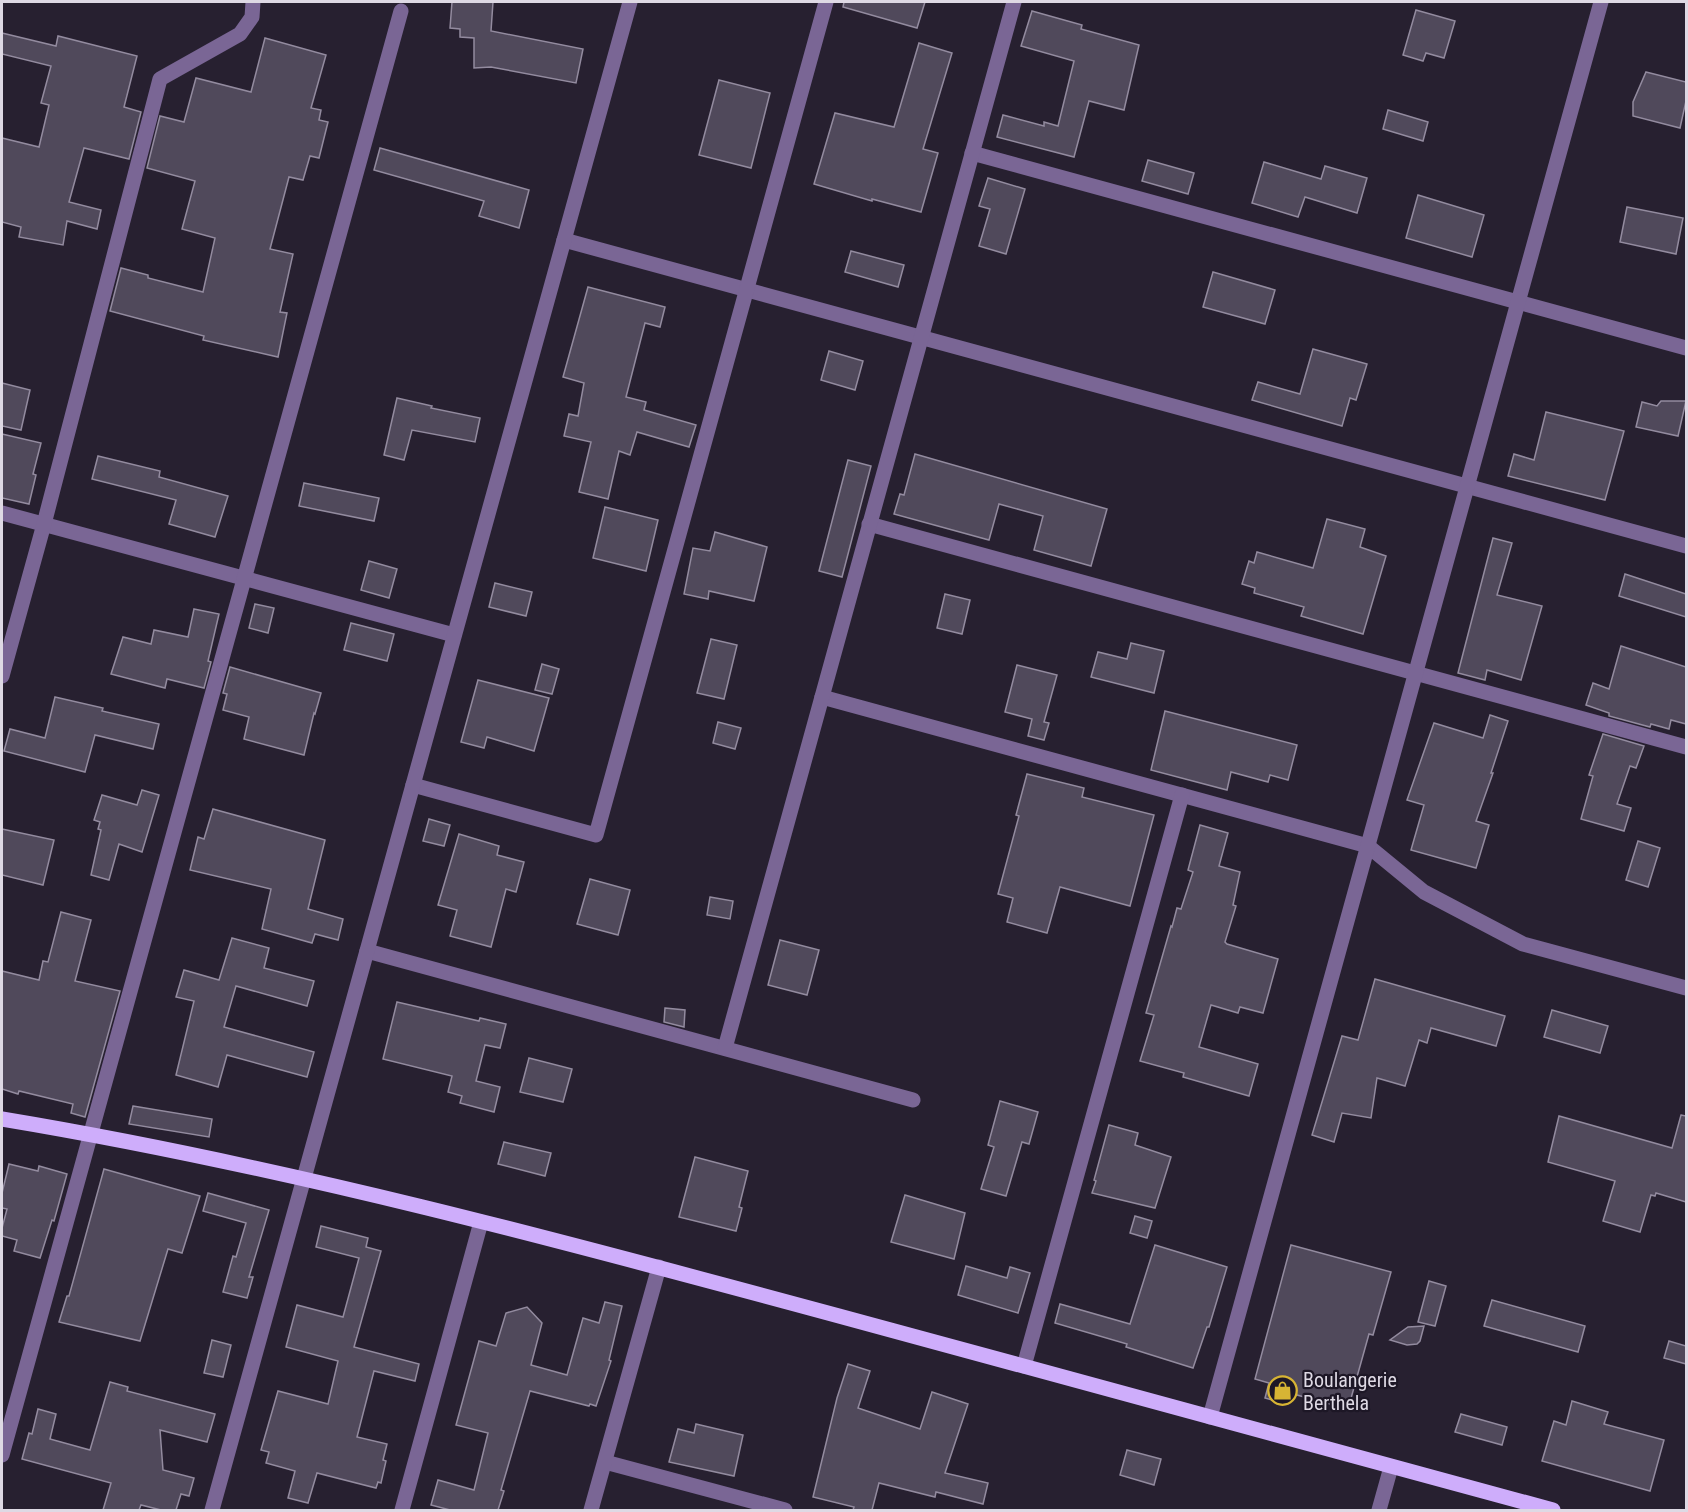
<svg xmlns="http://www.w3.org/2000/svg" width="1688" height="1512" font-family="'Roboto Condensed',sans-serif">
	<rect width="100%" height="100%" fill="#272030"/>
	<g fill="#50495b" stroke="#938b9f" stroke-width="1.5">
		<polygon points="452,2 493,2 491,31 583,49 576,83 491,67 474,68 474,38 460,37 460,29 450,28"/>
		<polygon points="844,2 925,2 917,28 843,7"/>
		<polygon points="1416,10 1455,21 1444,58 1426,53 1423,61 1403,55"/>
		<polygon points="1032,11 1082,25 1081,29 1139,45 1124,110 1089,101 1074,157 997,137 1003,115 1044,126 1044,122 1058,126 1074,61 1021,46"/>
		<polygon points="2,33 56,46 58,36 137,56 124,107 141,112 129,159 84,148 69,202 101,210 97,229 67,221 63,245 19,237 21,227 2,222 2,138 39,147 49,105 41,103 51,66 2,54"/>
		<polygon points="265,38 326,55 311,108 321,110 319,120 328,122 319,158 310,156 303,180 289,177 270,249 293,254 280,312 287,313 278,357 203,340 204,336 110,311 121,268 148,275 148,278 203,292 215,238 182,229 195,181 147,168 160,116 184,122 196,78 251,92"/>
		<polygon points="919,43 952,53 923,149 938,153 921,212 872,199 872,201 814,184 835,113 894,127"/>
		<polygon points="1646,72 1686,82 1686,101 1680,128 1633,116 1633,102"/>
		<polygon points="719,80 770,93 751,168 699,155"/>
		<polygon points="1388,110 1428,122 1423,141 1383,129"/>
		<polygon points="380,148 529,190 519,228 479,216 484,201 374,170"/>
		<polygon points="1148,160 1194,173 1188,194 1142,181"/>
		<polygon points="1264,162 1321,179 1325,166 1367,178 1357,213 1305,197 1298,217 1252,203"/>
		<polygon points="988,178 1025,189 1006,254 979,246 990,209 979,206"/>
		<polygon points="1418,195 1484,215 1472,257 1406,238"/>
		<polygon points="1627,207 1683,218 1676,254 1620,242"/>
		<polygon points="851,251 904,265 898,287 845,272"/>
		<polygon points="1213,272 1275,290 1265,324 1203,307"/>
		<polygon points="588,287 665,307 660,327 645,323 626,397 646,402 644,410 696,425 689,447 637,432 630,455 619,451 608,499 579,492 591,442 564,436 569,414 578,416 584,383 563,377"/>
		<polygon points="1313,349 1367,364 1356,400 1350,398 1342,426 1252,400 1258,382 1300,394"/>
		<polygon points="829,351 863,361 855,390 821,380"/>
		<polygon points="2,383 30,390 21,430 2,426"/>
		<polygon points="397,398 432,406 431,408 480,418 475,442 412,430 404,460 384,455"/>
		<polygon points="1661,401 1686,401 1678,436 1636,427 1642,402 1657,406"/>
		<polygon points="1546,412 1624,431 1605,500 1508,476 1514,454 1534,460"/>
		<polygon points="2,434 41,443 33,474 36,475 29,504 2,498"/>
		<polygon points="915,454 1107,509 1091,566 1034,550 1043,516 999,504 989,540 894,514 900,494 904,495"/>
		<polygon points="98,456 160,471 159,477 228,496 215,537 169,524 176,500 92,479"/>
		<polygon points="848,460 871,466 842,577 819,571"/>
		<polygon points="304,483 379,498 374,521 299,506"/>
		<polygon points="605,507 658,520 646,571 593,558"/>
		<polygon points="1327,519 1365,529 1360,547 1386,556 1363,634 1301,616 1304,607 1254,593 1255,588 1242,584 1249,561 1254,563 1257,552 1313,568"/>
		<polygon points="715,532 767,547 754,601 709,591 708,599 684,594 693,548 710,551"/>
		<polygon points="1493,538 1512,543 1497,595 1542,606 1521,680 1487,670 1485,680 1458,673"/>
		<polygon points="369,561 397,569 389,598 361,590"/>
		<polygon points="1625,574 1686,594 1686,617 1619,596"/>
		<polygon points="495,583 532,592 526,616 489,607"/>
		<polygon points="945,594 970,600 962,634 937,628"/>
		<polygon points="255,604 274,608 268,633 249,628"/>
		<polygon points="194,609 219,614 208,661 211,662 204,688 167,679 165,688 111,674 123,637 151,644 154,630 188,637"/>
		<polygon points="351,623 394,634 387,661 344,650"/>
		<polygon points="711,639 737,645 724,699 697,693"/>
		<polygon points="1131,643 1164,651 1154,693 1091,677 1098,652 1127,659"/>
		<polygon points="1621,646 1686,667 1686,724 1671,720 1669,729 1651,724 1650,727 1609,716 1609,713 1586,705 1593,683 1609,689"/>
		<polygon points="542,664 559,669 552,694 535,690"/>
		<polygon points="1017,665 1057,675 1044,722 1049,723 1044,740 1028,736 1032,719 1005,712"/>
		<polygon points="230,667 321,693 315,714 314,713 304,755 244,739 249,717 223,710 227,694 223,693"/>
		<polygon points="478,680 549,698 534,751 487,737 484,748 461,742"/>
		<polygon points="55,697 103,708 102,711 159,724 153,749 95,735 85,772 4,751 10,729 45,738"/>
		<polygon points="1165,711 1297,745 1288,780 1270,775 1268,782 1231,772 1227,790 1151,770"/>
		<polygon points="1490,715 1508,721 1491,773 1493,773 1476,821 1489,825 1476,868 1411,850 1424,805 1407,800 1434,723 1483,738"/>
		<polygon points="718,722 741,728 735,749 713,743"/>
		<polygon points="1603,734 1644,746 1636,768 1630,766 1617,804 1631,808 1624,831 1581,819 1593,776 1589,775"/>
		<polygon points="1027,774 1084,788 1082,797 1154,815 1130,906 1060,887 1047,933 1007,922 1013,898 998,894 1019,816 1016,815"/>
		<polygon points="142,790 159,795 142,852 119,844 109,880 91,875 101,830 98,829 100,822 94,820 102,795 137,805"/>
		<polygon points="213,809 325,840 308,909 343,919 338,940 315,934 312,943 262,929 271,889 190,870 198,837 204,839"/>
		<polygon points="429,819 450,825 444,846 423,841"/>
		<polygon points="1200,825 1228,833 1219,866 1240,872 1233,905 1236,906 1225,942 1227,944 1278,959 1263,1013 1240,1007 1238,1013 1211,1005 1199,1047 1258,1064 1249,1096 1183,1077 1184,1073 1140,1061 1154,1015 1146,1013 1171,926 1172,927 1177,908 1181,909 1193,872 1188,870"/>
		<polygon points="2,829 54,840 43,885 2,875"/>
		<polygon points="459,834 499,846 497,855 524,862 516,892 506,889 491,947 450,936 457,910 438,905"/>
		<polygon points="1638,841 1660,848 1648,887 1626,880"/>
		<polygon points="590,879 630,890 618,935 577,924"/>
		<polygon points="710,897 733,901 730,919 707,915"/>
		<polygon points="61,912 91,920 75,981 120,991 85,1117 71,1113 73,1104 19,1091 18,1094 2,1089 2,971 39,980 43,961 48,962"/>
		<polygon points="232,938 269,948 264,968 314,981 307,1006 236,986 224,1027 314,1052 307,1077 227,1055 218,1087 176,1075 194,1001 176,997 184,970 219,980"/>
		<polygon points="780,940 819,950 807,995 768,985"/>
		<polygon points="1375,979 1505,1016 1496,1046 1431,1028 1427,1043 1419,1040 1405,1086 1377,1078 1371,1118 1342,1113 1334,1142 1312,1135 1342,1036 1358,1040"/>
		<polygon points="397,1002 479,1021 480,1018 506,1024 500,1048 485,1045 476,1081 500,1087 494,1112 460,1103 462,1096 448,1092 452,1076 383,1059"/>
		<polygon points="665,1008 685,1010 684,1027 664,1022"/>
		<polygon points="1552,1010 1608,1026 1600,1053 1544,1037"/>
		<polygon points="529,1058 572,1069 563,1102 520,1092"/>
		<polygon points="1000,1101 1038,1112 1029,1144 1022,1142 1006,1196 981,1189 994,1147 988,1145"/>
		<polygon points="133,1106 212,1119 209,1137 129,1124"/>
		<polygon points="1681,1115 1686,1116 1686,1202 1656,1193 1655,1196 1651,1195 1640,1232 1603,1221 1615,1181 1548,1162 1559,1116 1672,1148"/>
		<polygon points="1109,1125 1138,1133 1135,1145 1171,1157 1155,1208 1092,1193 1096,1181 1094,1180"/>
		<polygon points="504,1142 551,1153 545,1176 498,1164"/>
		<polygon points="695,1157 748,1171 739,1207 742,1208 736,1231 679,1217"/>
		<polygon points="9,1164 38,1171 39,1166 67,1174 54,1221 52,1220 40,1258 14,1251 17,1240 2,1236 2,1228 7,1209 2,1208 2,1193"/>
		<polygon points="104,1169 200,1196 182,1253 168,1249 140,1341 59,1322 67,1296 69,1296"/>
		<polygon points="208,1193 269,1210 249,1277 253,1277 247,1298 223,1292 233,1256 236,1257 246,1223 203,1211"/>
		<polygon points="905,1195 965,1213 954,1259 891,1242"/>
		<polygon points="1135,1216 1152,1221 1147,1238 1130,1233"/>
		<polygon points="321,1226 368,1238 366,1247 381,1251 354,1347 419,1364 415,1381 374,1371 357,1437 387,1444 383,1460 386,1461 381,1483 378,1482 376,1488 317,1473 308,1503 288,1498 295,1471 266,1463 269,1452 261,1450 278,1391 328,1404 338,1361 286,1347 297,1305 343,1317 359,1258 316,1247"/>
		<polygon points="1155,1245 1227,1267 1209,1327 1207,1327 1193,1368 1126,1347 1127,1344 1055,1323 1060,1304 1130,1324"/>
		<polygon points="1291,1245 1391,1272 1373,1335 1369,1334 1348,1409 1286,1392 1283,1403 1265,1398 1269,1383 1255,1379"/>
		<polygon points="966,1266 1007,1278 1010,1267 1030,1273 1018,1313 958,1295"/>
		<polygon points="1429,1281 1446,1286 1435,1326 1418,1322"/>
		<polygon points="1492,1300 1585,1326 1578,1352 1484,1326"/>
		<polygon points="605,1302 622,1306 609,1360 611,1361 596,1406 590,1404 589,1406 530,1391 501,1490 504,1491 498,1510 450,1510 431,1505 438,1480 474,1490 488,1433 456,1425 479,1341 496,1346 506,1313 527,1307 542,1323 531,1365 567,1375 583,1318 599,1323"/>
		<polygon points="1424,1326 1420,1341 1417,1344 1407,1345 1390,1340 1408,1327"/>
		<polygon points="212,1340 231,1345 223,1377 204,1373"/>
		<polygon points="1669,1341 1686,1346 1686,1364 1664,1358"/>
		<polygon points="848,1364 870,1371 858,1408 920,1429 932,1392 968,1404 945,1473 988,1483 983,1504 936,1492 935,1497 879,1483 872,1510 853,1510 854,1507 813,1497 837,1398"/>
		<polygon points="110,1382 128,1387 127,1391 215,1414 207,1442 160,1430 163,1470 194,1478 189,1496 181,1494 176,1510 161,1510 141,1505 139,1510 103,1510 111,1483 22,1459 29,1433 32,1434 38,1409 56,1414 50,1439 90,1450"/>
		<polygon points="1572,1401 1608,1412 1604,1424 1664,1440 1650,1491 1542,1461 1554,1421 1566,1425"/>
		<polygon points="1461,1414 1507,1427 1502,1445 1455,1432"/>
		<polygon points="696,1424 743,1435 734,1476 669,1462 678,1429 694,1433"/>
		<polygon points="1127,1450 1161,1459 1154,1485 1120,1475"/>
	</g>
	<g fill="none" stroke-linecap="round" stroke-linejoin="round">
		<g stroke="#7a6695" stroke-width="15">
			<polyline points="972,153 1686,348"/>
			<polyline points="564,240 1686,546"/>
			<polyline points="2,513 454,635"/>
			<polyline points="869,524 1686,747"/>
			<polyline points="2,676 44,524 160,79 240,34 252,17 253,2"/>
			<polyline points="822,697 1368,846 1424,892 1523,944 1686,988"/>
			<polyline points="413,785 596,835 826,2"/>
			<polyline points="367,951 913,1100"/>
			<polyline points="725,1048 1014,2"/>
			<polyline points="1024,1366 1182,795"/>
			<polyline points="1210,1417 1601,2"/>
			<polyline points="2,1455 401,11"/>
			<polyline points="605,1462 785,1510"/>
			<polyline points="212,1510 630,2"/>
			<polyline points="402,1510 481,1222"/>
			<polyline points="591,1510 659,1267"/>
			<polyline points="1379,1510 1391,1467"/>
		</g>
		<path stroke="#ceadfb" stroke-width="15" d="M2 1119C285 1166 562 1241 839 1316 1077 1381 1315 1446 1553 1510"/>
	</g>
	<defs>
		<symbol id="shop-ring" viewBox="-11 -11 22 22"><circle r="9.5" fill="#1d1726" stroke="#d7b434" stroke-width="1.5"/><path d="M-5-2.5h2.3a2.7 3.5 0 0 1 5.4 0H5L5.5 6h-11ZM-1.5-2.5h3a1.5 2.3 0 0 0-3 0Z" fill="#d7b434"/></symbol>
	</defs>
	<g fill-rule="evenodd">
		<use href="#shop-ring" x="1266" y="1374" width="33" height="33"/>
	</g>
	<g text-anchor="middle" dominant-baseline="central" stroke-width="4.5" stroke-linejoin="round" paint-order="stroke">
		<g font-size="20" fill="#ded9e4" stroke="#1d1726" text-anchor="start">
			<text x="1303" y="1380">Boulangerie<tspan x="1303" dy="23">Berthela</tspan></text>
		</g>
	</g>
	<rect width="1688" height="1512" fill="none" stroke="#ded9e4" stroke-width="6"/>
</svg>
